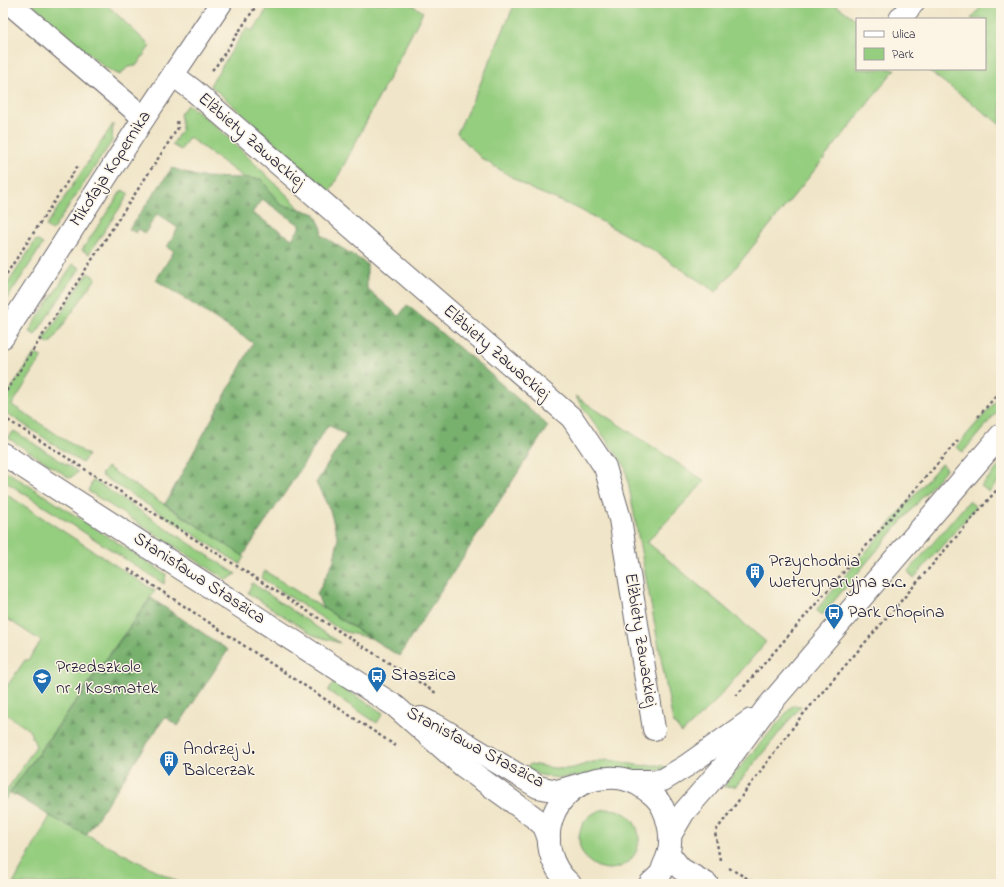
<svg xmlns="http://www.w3.org/2000/svg" width="1004" height="887" font-family="'Indie Flower',sans-serif">
	<defs>
		<pattern id="forest-firs" width="22" height="20" patternUnits="userSpaceOnUse"><rect width="22" height="20" fill="#78b16e"/><path d="M5 1l3.5 6h-7zM16 11l3.5 6h-7z" fill="#62905c"/></pattern>
	</defs>
	<rect width="100%" height="100%" fill="#fcf5e5"/>
	<filter id="ink" filterUnits="userSpaceOnUse"><feTurbulence type="fractalNoise" baseFrequency=".025" numOctaves="2"/><feDisplacementMap in="SourceGraphic" scale="8" xChannelSelector="R" yChannelSelector="G"/><feConvolveMatrix kernelMatrix="1 2 1 2 8 2 1 2 1" color-interpolation-filters="sRGB"/></filter>
	<filter id="wash" filterUnits="userSpaceOnUse"><feTurbulence type="fractalNoise" baseFrequency=".012" numOctaves="4" result="noise"/><feDisplacementMap in="SourceGraphic" scale="16" xChannelSelector="R" yChannelSelector="G"/><feGaussianBlur stdDeviation="0.9" result="paint"/><feColorMatrix in="noise" values="0 0 0 0 0 0 0 0 0 0 0 0 0 0 0 0 0 1.4 0 .05"/><feComposite in="paint" operator="in"/></filter>
	<g filter="url(#wash)">
		<rect width="100%" height="100%" fill="#f0e5c8"/>
		<g fill="#96ce80" stroke="#5c785e">
			<polygon points="31,3 105,3 150,46 136,66 128,67 120,75 104,67"/>
			<polygon points="271,3 409,3 423,12 330,192 210,85 247,27 253,31"/>
			<path d="M515 3H833L857 20V69H895C837 144 776 217 716 292L651 249 577 208 531 189 481 158 457 133 477 91Z"/>
			<polygon points="984,3 1001,3 1001,125 929,71 931,69 985,69 985,19 971,19"/>
			<polygon points="187,105 190,106 216,126 293,201 300,209 281,205 261,179 244,178 189,137 181,150 172,145 182,129 180,114"/>
			<polygon points="113,124 112,141 52,231 46,226"/>
			<polygon points="122,190 129,194 89,254 82,250"/>
			<polygon points="36,240 43,244 3,305 3,291"/>
			<polygon points="73,264 80,268 35,335 29,331"/>
			<polygon points="88,273 96,278 50,344 43,340"/>
			<polygon points="34,354 42,357 12,405 88,455 82,463 5,412 3,408 3,401"/>
			<polygon points="1001,395 1001,407 963,452 956,447"/>
			<polygon points="575,396 705,481 647,542 766,642 713,704 682,733 673,722 625,466"/>
			<polygon points="14,431 78,472 70,478 8,438"/>
			<polygon points="941,464 947,468 822,615 816,610"/>
			<polygon points="1001,464 1001,478 989,492 981,486"/>
			<polygon points="107,467 245,557 240,564 101,475"/>
			<polygon points="3,469 166,574 164,584 3,480"/>
			<polygon points="93,480 236,574 227,580 88,491"/>
			<polygon points="3,492 155,591 3,802 3,796 36,746 29,730 3,712 3,692 25,660 27,660 29,659 41,641 3,616"/>
			<polygon points="969,501 976,507 914,578 908,572"/>
			<polygon points="265,571 370,638 342,631 261,578"/>
			<polygon points="252,583 340,643 313,635 248,593"/>
			<polygon points="334,682 383,713 377,723 328,691"/>
			<polygon points="793,705 801,706 736,786 723,787"/>
			<path d="M608 760C619 761 625 763 636 765 649 767 658 762 670 769L558 778 540 775 525 768 531 764 554 768 564 769 573 768 593 762Z"/>
			<circle cx="609" cy="839" r="30"/>
			<polygon points="50,816 182,884 13,884"/>
		</g>
		<g fill="url(#forest-firs)" stroke="#4d6a54" fill-rule="evenodd">
			<path d="M172 168 199 177 244 178 261 179 281 205 300 209 315 214 322 229 321 235 367 264V289L399 316 407 305 479 364 548 426 399 656 322 607 317 594 334 560 338 539 330 510 316 483 346 435 329 425H328L298 473 243 556 165 504 235 377 253 343 156 280 174 251 167 247 178 228 157 214 145 233 139 229 136 233 129 229ZM262 199 301 226 292 239 252 213Z"/>
			<polygon points="151,598 228,650 178,726 165,717 86,835 50,816 19,797 10,793"/>
		</g>
	</g>
	<g filter="url(#ink)">
		<g fill="none" stroke-linecap="round" stroke-linejoin="round">
			<defs>
				<g id="minor">
					<polyline points="9,3 144,118"/>
					<polyline points="900,19 913,3"/>
					<polyline points="173,75 193,90 572,418 605,467 620,519 654,729"/>
					<polyline points="3,337 144,118 221,3"/>
					<polyline points="3,454 395,706 463,766 535,818 544,826 549,839"/>
					<polyline points="421,718 439,727 538,787 557,791 578,785"/>
					<polyline points="630,781 651,781 663,780 686,766 751,720"/>
					<polyline points="671,834 684,812 724,766 765,710 1001,435"/>
					<polyline points="669,854 681,869 707,884"/>
					<path d="M570 884C528 847 552 779 608 778 622 777 634 781 645 789 648 791 652 794 655 797 662 804 666 814 668 823 672 838 671 851 664 865 663 867 662 871 661 873 658 877 653 881 650 884"/>
				</g>
			</defs>
			<use href="#minor" stroke="#6a666c" stroke-width="24"/>
			<g stroke="#6a666c" stroke-width="2.5" stroke-dasharray="3 3" stroke-linecap="butt">
				<polyline points="212,70 216,66 258,3"/>
				<polyline points="3,279 79,164"/>
				<polyline points="3,396 178,128 177,120"/>
				<polyline points="3,417 436,693"/>
				<polyline points="978,417 1001,390"/>
				<polyline points="128,569 396,746"/>
				<polyline points="736,696 958,440"/>
				<polyline points="720,860 715,832 800,718 1001,485"/>
				<polyline points="729,868 757,884"/>
			</g>
			<use href="#minor" stroke="#fff" stroke-width="22"/>
		</g>
	</g>
	<defs>
		<symbol id="building-pin" viewBox="-11 -11 22 30"><path d="M0 17L-7.5 6A9.5 9.5 0 1 1 7.5 6Z" fill="#1f6fb2" stroke="#fcf5e5"/><path d="M-4-6H4V6H1V3H-1V6H-4ZM-2.5-4.3h1.7v1.8h-1.7ZM.8-4.3h1.7v1.8H.8ZM-2.5-1h1.7V.8h-1.7ZM.8-1h1.7V.8H.8Z" fill="#fff"/></symbol>
		<symbol id="bus-pin" viewBox="-11 -11 22 30"><path d="M0 17L-7.5 6A9.5 9.5 0 1 1 7.5 6Z" fill="#1f6fb2" stroke="#fcf5e5"/><path d="M-5-6H5V4H4V6H2V4H-2V6H-4V4H-5ZM-3.5-4V0h7V-4ZM-3.5 1.2v1.5H-2V1.2ZM2 1.2v1.5H3.5V1.2Z" fill="#fff"/></symbol>
		<symbol id="school-pin" viewBox="-11 -11 22 30"><path d="M0 17L-7.5 6A9.5 9.5 0 1 1 7.5 6Z" fill="#1f6fb2" stroke="#fcf5e5"/><path d="M0-5L7-2L0 1L-7-2ZM-4 1L0 2.5L4 1V4Q0 6-4 4Z" fill="#fff"/></symbol>
	</defs>
	<g fill-rule="evenodd">
		<use href="#building-pin" x="744" y="561" width="22" height="30"/>
		<use href="#bus-pin" x="823" y="602" width="22" height="30"/>
		<use href="#bus-pin" x="366" y="665" width="22" height="30"/>
		<use href="#school-pin" x="31" y="667" width="22" height="30"/>
		<use href="#building-pin" x="158" y="749" width="22" height="30"/>
	</g>
	<g text-anchor="middle" dominant-baseline="central" stroke-width="3" stroke-linejoin="round" paint-order="stroke">
		<g font-size="18" fill="#22223b" stroke="#fcf5e5">
			<text transform="translate(251 141) rotate(41)">Elżbiety Zawackiej</text>
			<text transform="translate(111 169) rotate(-57)">Mikołaja Kopernika</text>
			<text transform="translate(496 353) rotate(41)">Elżbiety Zawackiej</text>
			<text transform="translate(199 579) rotate(33)">Stanisława Staszica</text>
			<text transform="translate(640 640) rotate(81)">Elżbiety Zawackiej</text>
			<text transform="translate(475 748) rotate(28)">Stanisława Staszica</text>
		</g>
		<g font-size="18" fill="#22223b" stroke="#fcf5e5" text-anchor="start">
			<text x="769" y="562">Przychodnia<tspan x="769" dy="21">Weterynaryjna s.c.</tspan></text>
			<text x="848" y="613">Park Chopina</text>
			<text x="56" y="668">Przedszkole<tspan x="56" dy="21">nr 1 Kosmatek</tspan></text>
			<text x="391" y="676">Staszica</text>
			<text x="183" y="750">Andrzej J.<tspan x="183" dy="21">Balcerzak</tspan></text>
		</g>
	</g>
	<rect width="1004" height="887" fill="none" stroke="#fcf5e5" stroke-width="16"/>
	<rect x="856" y="18" width="130" height="52" fill="#fcf5e5" stroke="#a5a1a1"/>
	<rect x="864" y="31" width="20" height="6" fill="#ffffff" stroke="#a5a1a1"/>
	<text x="892" y="38" font-size="12" fill="#22223b">Ulica</text>
	<rect x="864" y="48" width="20" height="12" fill="#96ce80" stroke="#a5a1a1"/>
	<text x="892" y="58" font-size="12" fill="#22223b">Park</text>
</svg>
